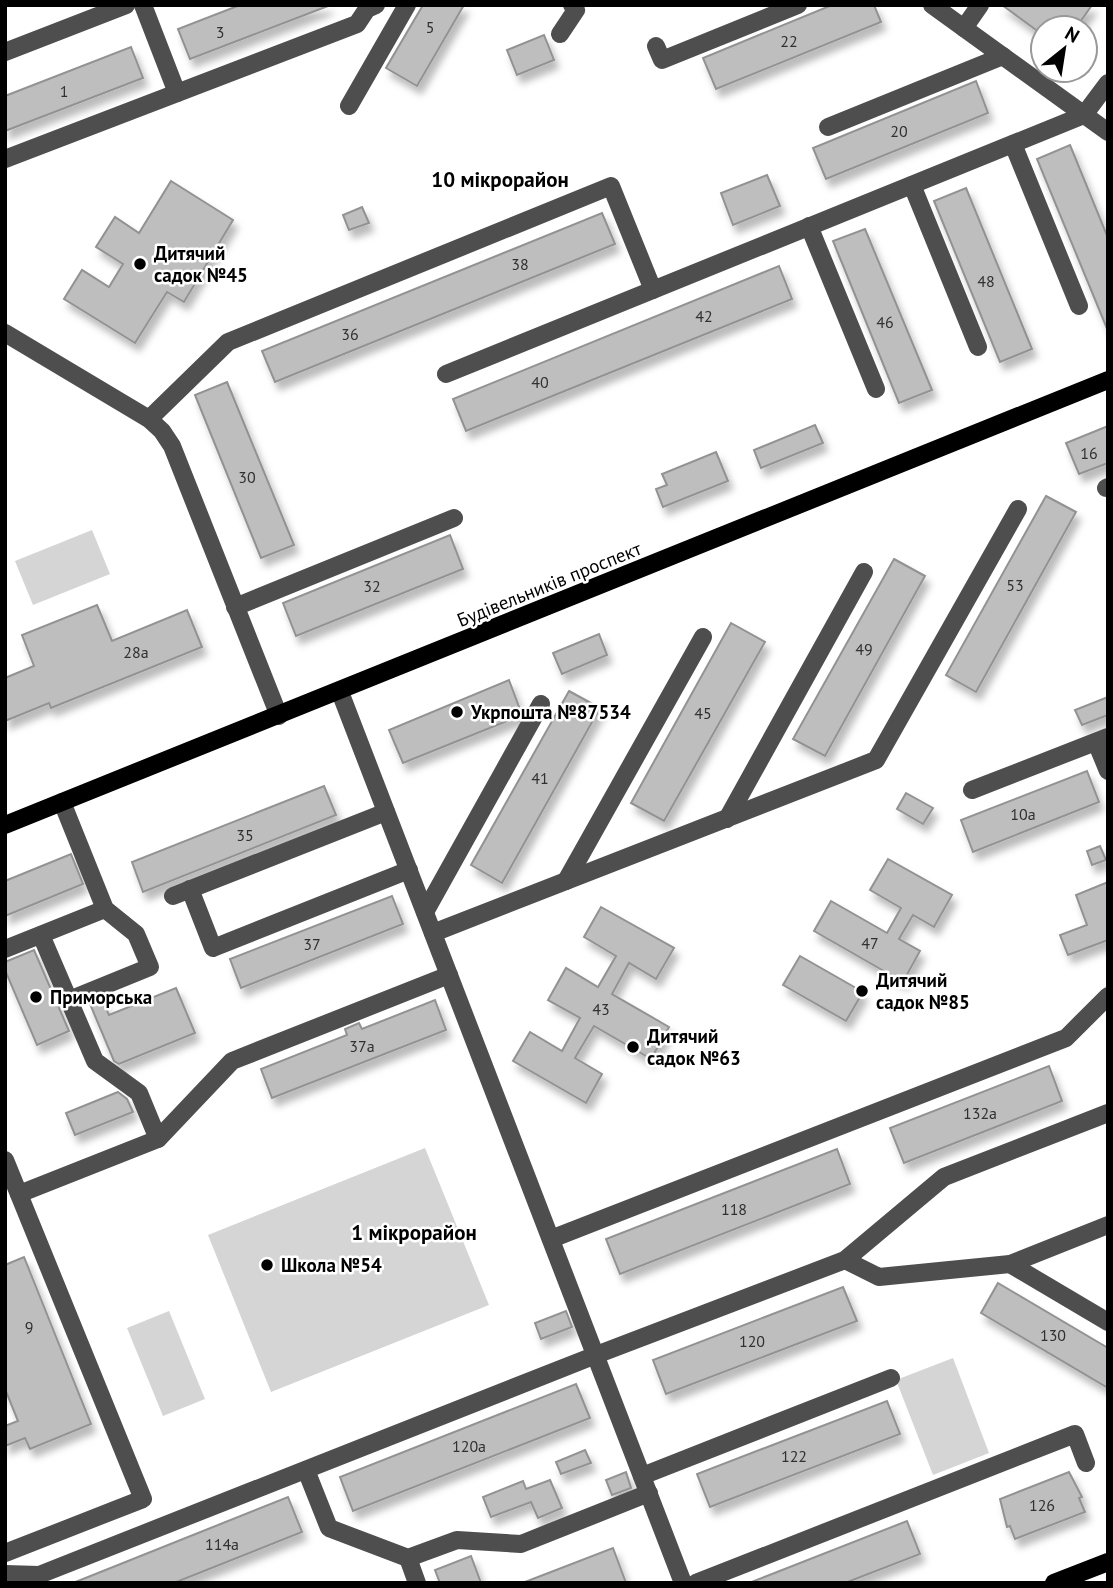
<svg xmlns="http://www.w3.org/2000/svg" width="1113" height="1588" font-family="'PT Sans',sans-serif">
	<defs>
		<filter id="shadow"><feDropShadow dx="4.5" dy="8" stdDeviation="3.5" flood-color="#0004"/></filter>
	</defs>
	<rect width="100%" height="100%" fill="#fff"/>
	<g fill="#d5d5d5">
		<polygon points="92,530 110,574 33,605 15,561"/>
		<polygon points="425,1148 489,1305 271,1392 208,1235"/>
		<polygon points="169,1311 205,1399 163,1416 127,1328"/>
		<polygon points="953,1358 989,1453 933,1475 896,1380"/>
	</g>
	<g fill="#bebebe" stroke="#929292" stroke-width="2" filter="url(#shadow)">
		<polygon points="240,5 328,5 328,6 190,59 178,29"/>
		<polygon points="423,5 464,5 417,86 386,68"/>
		<polygon points="832,5 874,5 881,22 716,89 703,58"/>
		<polygon points="1002,5 1092,5 1076,28 1043,28 1043,35"/>
		<polygon points="544,35 554,60 517,75 507,50"/>
		<polygon points="131,47 143,78 5,131 5,96"/>
		<polygon points="976,81 988,113 826,179 813,148"/>
		<polygon points="1070,145 1108,238 1108,331 1037,159"/>
		<polygon points="767,175 780,206 733,225 721,193"/>
		<polygon points="171,181 233,220 184,302 167,292 135,343 64,299 82,270 109,287 123,264 96,247 115,217 139,233"/>
		<polygon points="966,188 1032,349 1000,362 934,201"/>
		<polygon points="362,207 369,223 349,230 343,215"/>
		<polygon points="602,213 615,244 275,382 262,351"/>
		<polygon points="865,229 932,390 899,403 833,241"/>
		<polygon points="779,266 792,299 466,431 453,399"/>
		<polygon points="227,382 294,545 261,558 195,395"/>
		<polygon points="815,425 823,443 761,468 754,450"/>
		<polygon points="1108,426 1108,463 1079,474 1066,443"/>
		<polygon points="716,452 728,481 663,507 656,489 667,485 662,474"/>
		<polygon points="1046,496 1076,512 976,692 946,675"/>
		<polygon points="450,535 463,569 296,636 283,603"/>
		<polygon points="894,559 925,576 825,756 793,739"/>
		<polygon points="97,605 112,641 187,610 202,647 51,708 49,703 5,721 5,678 34,666 22,635"/>
		<polygon points="731,623 765,642 664,821 631,803"/>
		<polygon points="599,634 607,655 562,674 553,653"/>
		<polygon points="509,680 522,715 403,763 389,730"/>
		<polygon points="569,691 600,708 502,883 471,865"/>
		<polygon points="1108,697 1108,715 1082,725 1075,710"/>
		<polygon points="1087,771 1099,802 973,852 961,820"/>
		<polygon points="324,786 336,815 143,892 132,862"/>
		<polygon points="906,793 933,808 923,824 897,809"/>
		<polygon points="1100,846 1106,860 1092,865 1087,851"/>
		<polygon points="71,854 83,884 5,916 5,881"/>
		<polygon points="888,859 952,895 934,927 913,915 899,939 920,951 903,982 814,931 831,901 887,933 901,908 870,890"/>
		<polygon points="1108,882 1108,940 1068,955 1060,935 1087,925 1076,895"/>
		<polygon points="392,896 403,924 241,988 230,959"/>
		<polygon points="601,907 674,948 656,979 629,963 612,994 669,1027 651,1059 594,1026 575,1058 602,1074 586,1103 513,1061 530,1032 562,1051 580,1018 548,1000 566,968 598,987 616,956 584,937"/>
		<polygon points="34,950 69,1031 37,1045 5,970 5,962"/>
		<polygon points="800,956 863,992 846,1021 783,985"/>
		<polygon points="176,988 195,1033 119,1064 114,1061 90,1004 102,999 109,1015"/>
		<polygon points="435,1000 446,1030 272,1098 261,1069 347,1035 345,1029 359,1023 362,1029"/>
		<polygon points="1049,1066 1062,1101 904,1163 890,1128"/>
		<polygon points="118,1092 127,1099 133,1112 75,1135 66,1113"/>
		<polygon points="837,1149 850,1184 620,1274 606,1239"/>
		<polygon points="24,1257 91,1424 30,1449 25,1438 5,1446 5,1426 18,1421 5,1389 5,1265"/>
		<polygon points="998,1283 1108,1348 1108,1388 981,1313"/>
		<polygon points="843,1287 857,1321 666,1394 653,1360"/>
		<polygon points="566,1311 572,1327 541,1339 535,1323"/>
		<polygon points="576,1384 590,1418 353,1511 340,1477"/>
		<polygon points="887,1401 900,1434 710,1507 697,1474"/>
		<polygon points="585,1450 591,1463 561,1474 556,1462"/>
		<polygon points="626,1472 631,1488 612,1495 606,1480"/>
		<polygon points="1069,1472 1082,1497 1079,1498 1085,1512 1015,1539 1010,1526 1007,1527 1000,1499"/>
		<polygon points="550,1480 562,1508 538,1518 531,1502 491,1517 483,1497 523,1481 526,1489"/>
		<polygon points="288,1497 302,1532 174,1583 73,1583"/>
		<polygon points="907,1521 920,1554 845,1583 749,1583"/>
		<polygon points="613,1548 626,1583 525,1583 525,1582"/>
		<polygon points="471,1556 481,1583 440,1583 435,1570"/>
	</g>
	<g fill="none" stroke-linecap="round" stroke-linejoin="round">
		<g stroke="#4e4e4e" stroke-width="18">
			<polyline points="143,5 177,93"/>
			<polyline points="932,5 1108,132"/>
			<polyline points="964,28 980,5"/>
			<polyline points="560,34 576,10 572,5"/>
			<polyline points="656,46 662,60 798,5"/>
			<polyline points="5,52 126,5"/>
			<polyline points="349,106 407,5"/>
			<polyline points="828,127 1003,56"/>
			<polyline points="1013,144 1079,306"/>
			<polyline points="5,159 357,24 367,9 376,5"/>
			<polyline points="912,185 978,347"/>
			<polyline points="809,226 876,389"/>
			<polyline points="5,333 149,419 162,431 172,446 279,716"/>
			<polyline points="446,374 1084,115 1108,83"/>
			<polyline points="149,419 228,342 611,186 653,290"/>
			<polyline points="1106,488 1108,487"/>
			<polyline points="235,607 454,518"/>
			<polyline points="340,692 683,1583"/>
			<polyline points="1096,742 1108,771"/>
			<polyline points="972,790 1108,737"/>
			<polyline points="62,802 105,909 136,934 150,967 69,1000"/>
			<polyline points="727,819 864,572"/>
			<polyline points="566,881 703,637"/>
			<polyline points="190,889 213,948 409,870"/>
			<polyline points="173,896 386,812"/>
			<polyline points="425,912 541,704"/>
			<polyline points="433,933 876,760 1018,509"/>
			<polyline points="41,935 95,1061 139,1093 158,1139"/>
			<polyline points="5,949 105,909"/>
			<polyline points="5,1160 143,1499 5,1553"/>
			<polyline points="19,1194 158,1139 232,1061 449,975"/>
			<polyline points="551,1239 1066,1038 1108,996"/>
			<polyline points="845,1260 879,1277 1010,1264 1108,1225"/>
			<polyline points="1010,1264 1108,1322"/>
			<polyline points="306,1470 329,1528 408,1558 457,1540 521,1544 649,1493"/>
			<polyline points="642,1476 891,1378"/>
			<polyline points="408,1558 417,1583"/>
			<polyline points="5,1574 39,1575 596,1355 845,1260 944,1177 1108,1113"/>
			<polyline points="696,1583 1075,1434 1086,1463"/>
		</g>
		<g stroke="#000" stroke-width="18">
			<polyline points="5,825 1108,380"/>
			<polyline points="1054,1583 1108,1562"/>
		</g>
	</g>
	<g fill="#000" stroke="#fff" stroke-width="2.5">
		<circle cx="140" cy="264" r="7"/>
		<circle cx="457" cy="712" r="7"/>
		<circle cx="862" cy="991" r="7"/>
		<circle cx="36" cy="997" r="7"/>
		<circle cx="633" cy="1047" r="7"/>
		<circle cx="267" cy="1265" r="7"/>
	</g>
	<g text-anchor="middle" dominant-baseline="central" stroke-width="5" stroke-linejoin="round" paint-order="stroke">
		<g font-size="16" fill="#303030">
			<text x="430" y="27">5</text>
			<text x="220" y="32">3</text>
			<text x="789" y="41">22</text>
			<text x="64" y="91">1</text>
			<text x="899" y="131">20</text>
			<text x="520" y="264">38</text>
			<text x="986" y="281">48</text>
			<text x="704" y="316">42</text>
			<text x="885" y="322">46</text>
			<text x="350" y="334">36</text>
			<text x="540" y="382">40</text>
			<text x="1089" y="453">16</text>
			<text x="247" y="477">30</text>
			<text x="1015" y="585">53</text>
			<text x="372" y="586">32</text>
			<text x="864" y="649">49</text>
			<text x="136" y="652">28а</text>
			<text x="703" y="713">45</text>
			<text x="540" y="778">41</text>
			<text x="1023" y="814">10а</text>
			<text x="245" y="835">35</text>
			<text x="870" y="943">47</text>
			<text x="312" y="944">37</text>
			<text x="601" y="1009">43</text>
			<text x="362" y="1046">37а</text>
			<text x="980" y="1113">132а</text>
			<text x="734" y="1209">118</text>
			<text x="29" y="1327">9</text>
			<text x="1053" y="1335">130</text>
			<text x="752" y="1341">120</text>
			<text x="469" y="1446">120а</text>
			<text x="794" y="1456">122</text>
			<text x="1042" y="1505">126</text>
			<text x="222" y="1544">114а</text>
		</g>
		<g font-size="19" font-weight="bold" fill="#000" stroke="#fff" text-anchor="start">
			<text x="154" y="253">Дитячий<tspan x="154" dy="22">садок №45</tspan></text>
			<text x="471" y="712">Укрпошта №87534</text>
			<text x="876" y="980">Дитячий<tspan x="876" dy="22">садок №85</tspan></text>
			<text x="50" y="997">Приморська</text>
			<text x="647" y="1036">Дитячий<tspan x="647" dy="22">садок №63</tspan></text>
			<text x="281" y="1265">Школа №54</text>
		</g>
		<g font-size="19" fill="#000" stroke="#fff">
			<text transform="translate(549 584) rotate(-22)">Будівельників проспект</text>
		</g>
		<g font-size="21" font-weight="bold" fill="#000" stroke="#fff">
			<text x="500" y="179">10 мікрорайон</text>
			<text x="414" y="1232">1 мікрорайон</text>
		</g>
	</g>
	<rect width="1113" height="1588" fill="none" stroke="#000000" stroke-width="14"/>
	<g transform="translate(1064 49) rotate(30)"><circle r="33" fill="#ffffff" stroke="#999999" stroke-width="2"/>
	<path d="M0-5L12 26L0 18L-12 26Z" fill="#000000"/>
	<text y="-10" font-size="19" font-weight="bold" text-anchor="middle" fill="#000000">N</text>
	</g>
</svg>
